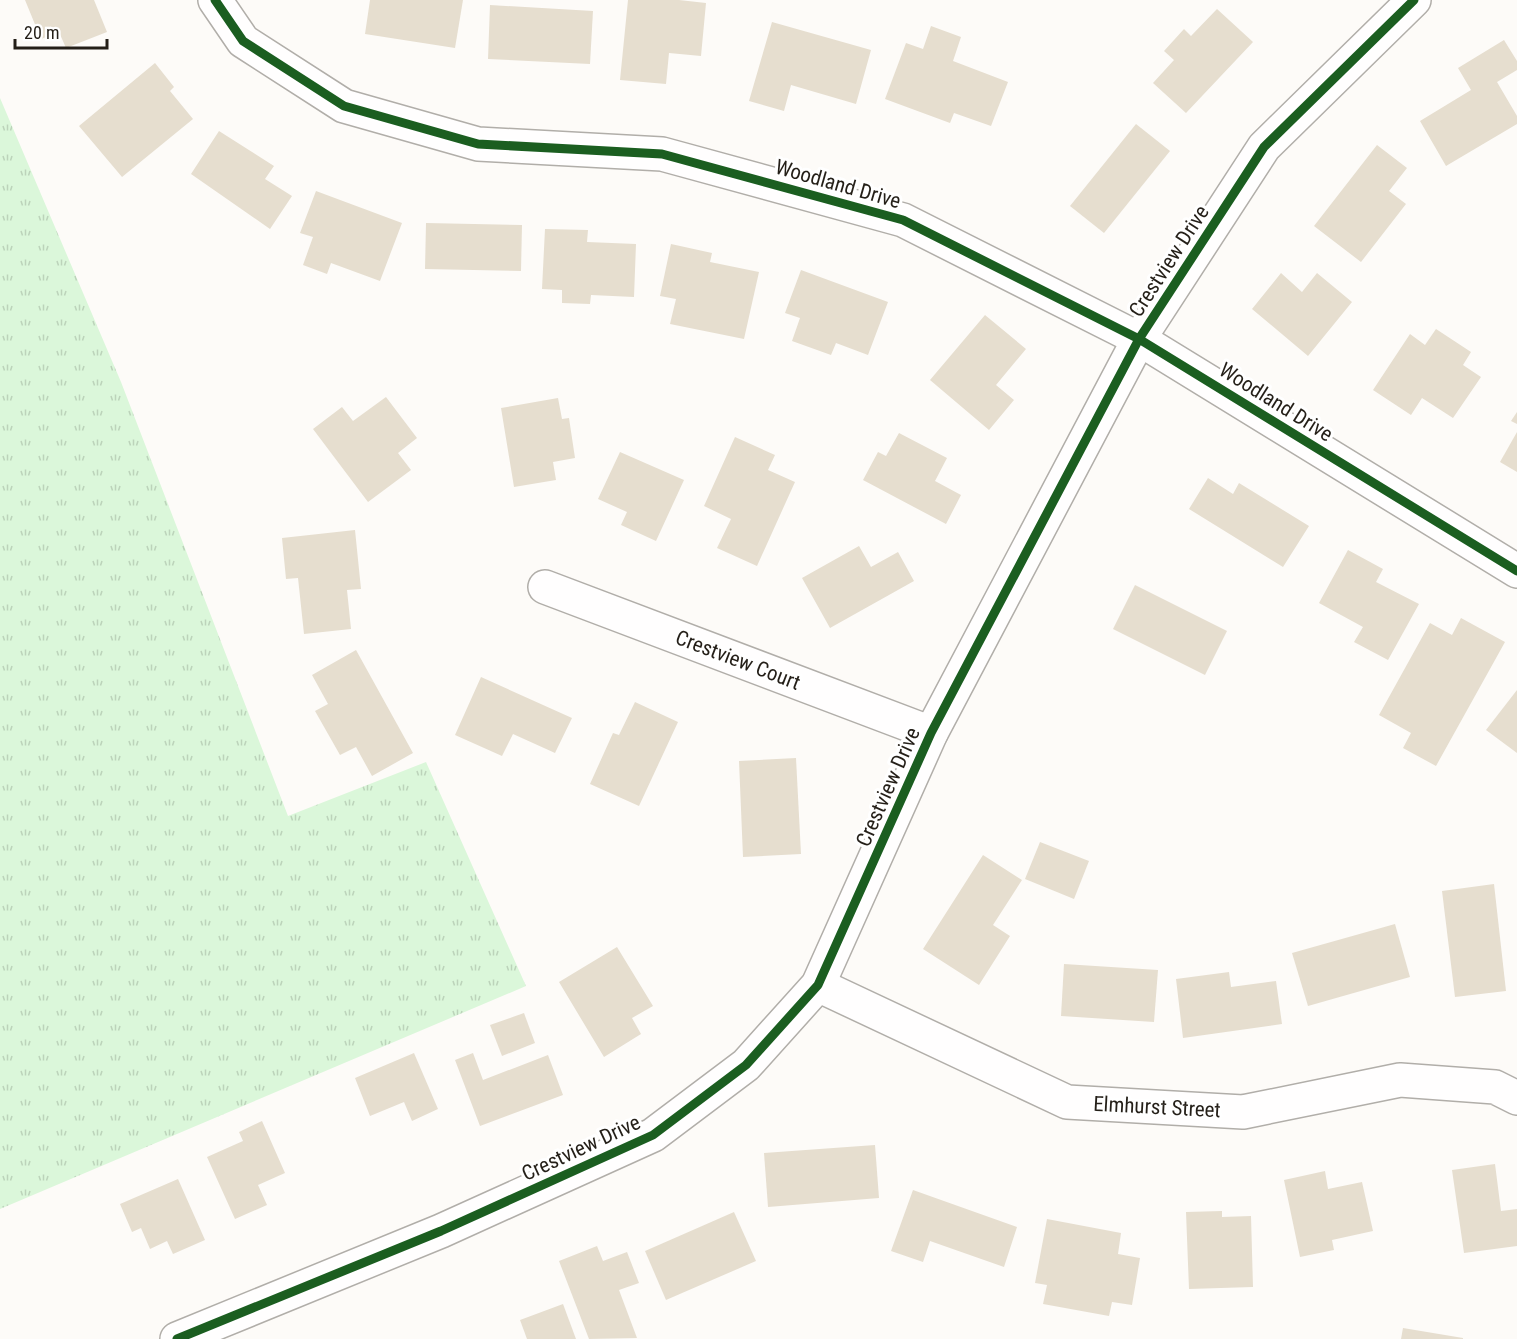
<svg xmlns="http://www.w3.org/2000/svg" width="1517" height="1339" font-family="'Roboto Condensed',sans-serif">
	<defs>
		<pattern id="grass-tufts" width="24" height="20" patternUnits="userSpaceOnUse" patternTransform="scale(1.5)"><rect width="24" height="20" fill="#dbf7da"/><path d="M3 7l-1-3M5 7V3M7 7l1-3M15 17l-1-3M17 17v-4M19 17l1-3" fill="none" stroke="#bcd3ba"/></pattern>
	</defs>
	<rect width="100%" height="100%" fill="#fdfbf8"/>
	<polygon fill="url(#grass-tufts)" points="0,98 121,382 288,816 426,762 526,986 0,1209"/>
	<g fill="#e6decf">
		<polygon points="25,0 94,0 107,32 66,48 59,32 41,39"/>
		<polygon points="370,0 463,0 455,48 365,34"/>
		<polygon points="628,0 679,0 706,3 701,56 669,53 666,84 620,80"/>
		<polygon points="490,5 593,11 590,64 488,59"/>
		<polygon points="1217,9 1253,42 1186,113 1153,83 1174,60 1164,51 1184,29 1191,36"/>
		<polygon points="772,22 871,50 856,104 791,85 784,111 749,101"/>
		<polygon points="931,26 961,37 953,61 1008,82 991,126 954,113 950,123 885,99 906,43 923,49"/>
		<polygon points="1504,40 1517,61 1517,70 1497,82 1517,116 1517,124 1446,166 1420,121 1471,90 1458,68"/>
		<polygon points="155,63 174,87 170,91 193,119 122,177 79,126"/>
		<polygon points="1136,124 1170,151 1104,233 1070,206"/>
		<polygon points="219,131 274,166 265,179 292,196 270,229 191,174"/>
		<polygon points="1377,145 1407,168 1389,191 1406,204 1361,262 1314,226"/>
		<polygon points="316,191 402,223 380,281 331,263 327,274 303,265 313,237 300,233"/>
		<polygon points="426,223 522,225 521,271 425,269"/>
		<polygon points="545,229 588,230 587,242 636,244 634,297 591,295 590,304 562,303 562,290 542,289"/>
		<polygon points="671,244 712,253 710,262 759,272 744,339 670,324 676,299 660,296"/>
		<polygon points="801,270 888,302 868,355 836,343 831,355 792,341 800,318 785,313"/>
		<polygon points="1281,273 1302,292 1317,273 1352,302 1308,356 1252,309"/>
		<polygon points="985,315 1026,349 996,385 1014,400 989,430 930,380"/>
		<polygon points="1436,329 1471,352 1463,365 1481,377 1453,418 1422,398 1411,415 1373,390 1410,334 1425,345"/>
		<polygon points="386,397 417,438 398,453 411,470 368,502 313,429 342,407 353,421"/>
		<polygon points="558,398 562,419 569,418 575,458 553,462 556,480 514,487 501,408"/>
		<polygon points="1517,412 1517,424 1511,421"/>
		<polygon points="1517,432 1517,472 1500,462"/>
		<polygon points="899,433 947,458 935,481 961,495 946,524 863,480 878,452 886,456"/>
		<polygon points="735,437 775,455 768,470 795,482 757,566 717,548 731,519 704,506"/>
		<polygon points="620,452 684,480 656,541 621,525 627,512 598,499"/>
		<polygon points="1208,478 1233,494 1239,483 1309,526 1283,567 1189,509"/>
		<polygon points="355,530 361,589 347,590 351,629 304,634 298,578 286,579 282,538"/>
		<polygon points="859,546 871,567 898,552 914,581 830,628 802,578"/>
		<polygon points="1348,550 1383,569 1376,582 1419,604 1388,660 1354,642 1363,627 1319,603"/>
		<polygon points="1135,585 1227,631 1205,675 1113,629"/>
		<polygon points="1461,618 1505,642 1436,766 1403,748 1411,733 1379,715 1430,623 1452,635"/>
		<polygon points="356,650 413,753 372,776 356,747 340,755 315,711 328,704 312,675"/>
		<polygon points="481,677 572,718 555,753 513,734 502,756 455,735"/>
		<polygon points="1517,690 1517,753 1486,730"/>
		<polygon points="635,702 678,722 639,806 590,784 613,733 619,735"/>
		<polygon points="796,758 801,854 743,857 739,761"/>
		<polygon points="1040,842 1089,861 1074,899 1025,879"/>
		<polygon points="983,855 1022,880 993,925 1010,936 979,985 923,949"/>
		<polygon points="1494,884 1506,991 1455,997 1442,891"/>
		<polygon points="1395,924 1410,977 1308,1006 1292,953"/>
		<polygon points="617,947 653,1006 632,1018 641,1034 604,1057 559,982"/>
		<polygon points="1064,964 1158,970 1154,1022 1061,1016"/>
		<polygon points="1229,972 1231,987 1276,981 1282,1024 1183,1038 1176,979"/>
		<polygon points="524,1013 535,1043 502,1056 490,1025"/>
		<polygon points="414,1053 438,1109 412,1121 404,1102 370,1116 355,1078"/>
		<polygon points="473,1053 483,1080 548,1055 563,1095 480,1126 455,1060"/>
		<polygon points="262,1121 285,1173 258,1185 267,1205 235,1219 207,1157 243,1141 239,1132"/>
		<polygon points="875,1145 879,1198 768,1207 764,1153"/>
		<polygon points="1495,1164 1501,1211 1517,1209 1517,1246 1464,1253 1452,1170"/>
		<polygon points="1325,1171 1328,1189 1362,1182 1373,1231 1332,1240 1334,1250 1300,1257 1284,1180"/>
		<polygon points="178,1179 205,1240 173,1254 167,1241 150,1249 141,1228 132,1232 120,1204"/>
		<polygon points="913,1190 1017,1227 1004,1267 930,1241 923,1262 891,1251"/>
		<polygon points="1222,1211 1222,1217 1251,1216 1253,1287 1189,1289 1186,1212"/>
		<polygon points="734,1212 756,1261 666,1300 645,1251"/>
		<polygon points="1047,1219 1121,1233 1118,1254 1140,1258 1132,1305 1112,1302 1109,1316 1043,1304 1047,1285 1035,1283"/>
		<polygon points="597,1246 603,1261 627,1252 639,1283 619,1290 637,1338 589,1339 559,1261"/>
		<polygon points="563,1304 576,1339 527,1339 520,1320"/>
		<polygon points="1403,1328 1463,1338 1463,1339 1401,1339"/>
	</g>
	<g fill="none" stroke-linecap="round" stroke-linejoin="round">
		<defs>
			<g id="minor">
				<polyline points="215,0 243,41 344,106 478,144 662,154 903,220 1139,339 1517,571"/>
				<polyline points="545,587 931,733"/>
				<polyline points="818,985 1067,1102 1243,1112 1400,1080 1495,1087 1517,1098"/>
				<polyline points="177,1339 441,1231 653,1135 746,1065 818,985 931,733 1139,339 1264,147 1414,0"/>
			</g>
		</defs>
		<use href="#minor" stroke="#b1aea9" stroke-width="36"/>
		<use href="#minor" stroke="#fffefe" stroke-width="33"/>
		<defs>
			<g id="cycleway">
				<polyline points="215,0 243,41 344,106 478,144 662,154 903,220 1139,339 1517,571"/>
				<polyline points="177,1339 441,1231 653,1135 746,1065 818,985 931,733 1139,339 1264,147 1414,0"/>
			</g>
		</defs>
		<use href="#cycleway" stroke="#fff" stroke-width="13"/>
		<use href="#cycleway" stroke="#1b5e20" stroke-width="9"/>
	</g>
	<g text-anchor="middle" dominant-baseline="central" stroke-width="6" stroke-linejoin="round" paint-order="stroke">
		<g font-size="21" fill="#241f18" stroke="#fff">
			<text transform="translate(838 184) rotate(16)">Woodland Drive</text>
			<text transform="translate(1169 261) rotate(-57)">Crestview Drive</text>
			<text transform="translate(1276 402) rotate(32)">Woodland Drive</text>
			<text transform="translate(738 660) rotate(21)">Crestview Court</text>
			<text transform="translate(888 787) rotate(-66)">Crestview Drive</text>
			<text transform="translate(1157 1107) rotate(3)">Elmhurst Street</text>
			<text transform="translate(581 1148) rotate(-25)">Crestview Drive</text>
		</g>
	</g>
	<path d="M15 39v9h92v-9" fill="none" stroke="#241f18" stroke-width="3"/>
	<text x="24" y="39" font-size="18" fill="#241f18" stroke="#ffffff" stroke-width="4.5" paint-order="stroke">20 m</text>
</svg>
